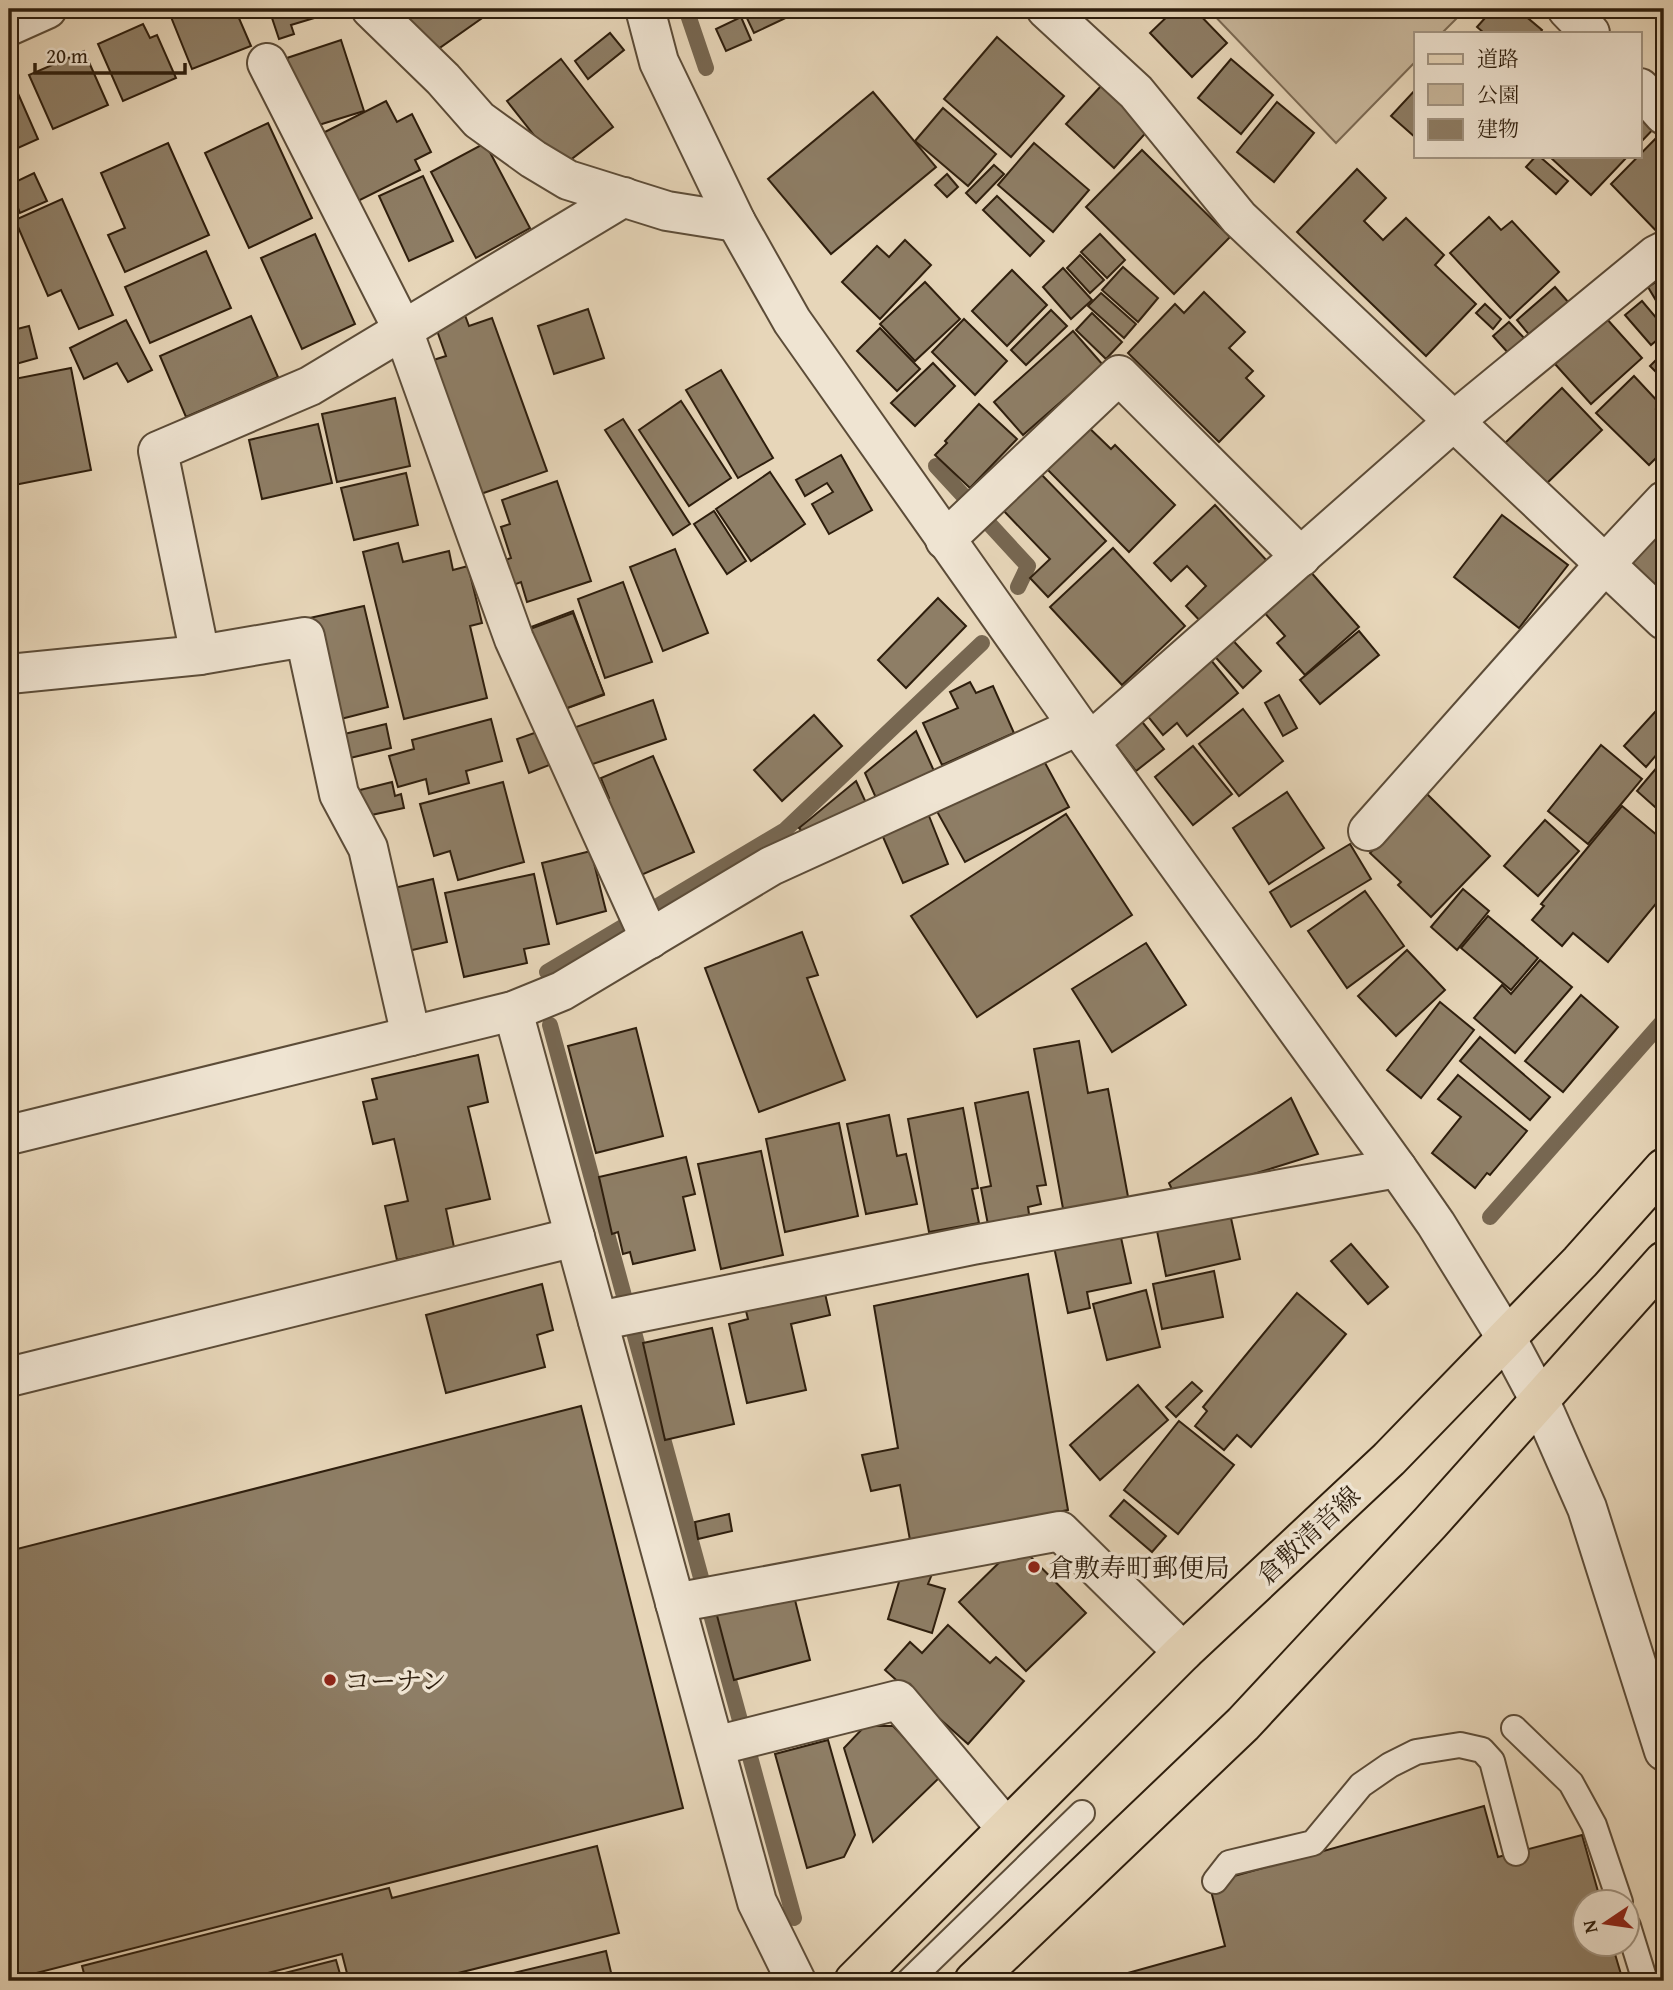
<svg xmlns="http://www.w3.org/2000/svg" width="1673" height="1990" font-family="'Gentium Book Plus','Noto Serif JP',serif">
	<rect width="100%" height="100%" fill="#e7d6b9"/>
	<filter id="stains"><feTurbulence type="fractalNoise" baseFrequency=".00286" numOctaves="4"/><feColorMatrix values="0 0 0 0 .2 0 0 0 0 .09 0 0 0 0 .02 0 0 0 .5 -.17"/></filter>
	<radialGradient id="worn" r=".72"><stop offset=".6" stop-color="#630" stop-opacity="0"/><stop offset="1" stop-color="#630" stop-opacity=".3"/></radialGradient>
	<polygon fill="#c8b79c" stroke="#7b6a54" stroke-width="2" points="1208,9 1466,9 1442,33 1416,33 1416,61 1336,143"/>
	<g fill="none" stroke-linecap="round" stroke-linejoin="round">
		<g stroke="#776751" stroke-width="16">
			<polyline points="686,9 706,68"/>
			<polyline points="936,466 1028,566 1018,587"/>
			<polyline points="547,972 785,830 982,643"/>
			<polyline points="550,1025 794,1918"/>
			<polyline points="1490,1217 1664,1020"/>
		</g>
	</g>
	<g fill="#8e7e66" stroke="#2e1e0d" stroke-width="2">
		<polygon points="177,9 235,9 251,46 192,69 169,12"/>
		<polygon points="269,9 337,9 338,11 291,25 294,34 279,39"/>
		<polygon points="399,9 495,9 431,54"/>
		<polygon points="756,9 791,9 794,14 754,33 745,14"/>
		<polygon points="1175,9 1194,9 1227,43 1192,77 1150,33"/>
		<polygon points="1493,9 1517,9 1542,30 1540,33 1484,33 1477,27"/>
		<polygon points="741,17 751,40 726,51 716,29"/>
		<polygon points="143,24 150,38 157,35 176,78 123,101 98,44"/>
		<polygon points="610,33 624,50 588,79 575,61"/>
		<polygon points="997,37 1064,96 1011,157 944,99"/>
		<polygon points="341,40 364,111 309,128 287,58"/>
		<polygon points="84,51 108,105 53,129 29,75"/>
		<polygon points="561,59 613,127 560,168 507,101"/>
		<polygon points="1231,59 1273,95 1241,134 1198,98"/>
		<polygon points="9,73 38,139 9,152"/>
		<polygon points="1101,86 1124,107 1152,126 1114,168 1066,124"/>
		<polygon points="1416,89 1416,138 1391,116"/>
		<polygon points="873,92 936,167 831,254 768,179"/>
		<polygon points="386,101 397,122 412,114 431,152 415,160 420,170 350,205 315,137"/>
		<polygon points="1277,102 1314,133 1274,182 1237,152"/>
		<polygon points="1640,103 1660,122 1640,143"/>
		<polygon points="943,108 996,154 968,186 915,141"/>
		<polygon points="268,123 312,218 249,248 205,153"/>
		<polygon points="1664,130 1664,239 1611,184"/>
		<polygon points="168,143 209,235 125,272 108,235 125,228 101,173"/>
		<polygon points="485,143 530,228 476,258 431,172"/>
		<polygon points="1034,143 1089,190 1053,232 998,185"/>
		<polygon points="1142,150 1230,237 1174,294 1086,207"/>
		<polygon points="1536,156 1539,156 1568,181 1556,194 1526,167"/>
		<polygon points="1549,156 1628,156 1591,195"/>
		<polygon points="994,165 1004,174 976,203 966,193"/>
		<polygon points="1357,169 1386,198 1364,221 1383,240 1406,218 1444,255 1435,265 1476,304 1426,356 1297,232"/>
		<polygon points="34,173 47,201 20,213 9,185"/>
		<polygon points="947,174 958,187 947,197 935,185"/>
		<polygon points="423,176 453,241 409,261 379,196"/>
		<polygon points="997,196 1044,241 1030,256 983,210"/>
		<polygon points="62,199 113,315 79,329 61,290 48,296 15,220"/>
		<polygon points="1489,217 1501,230 1512,221 1559,272 1510,318 1450,253"/>
		<polygon points="315,234 355,324 302,349 261,258"/>
		<polygon points="1100,234 1125,260 1107,278 1081,252"/>
		<polygon points="905,240 931,265 880,319 842,282 877,246 889,257"/>
		<polygon points="206,251 231,308 150,343 125,287"/>
		<polygon points="1080,255 1104,280 1090,293 1067,268"/>
		<polygon points="1123,267 1158,298 1138,322 1102,290"/>
		<polygon points="1063,268 1092,300 1071,319 1043,287"/>
		<polygon points="1012,270 1047,305 1007,346 972,311"/>
		<polygon points="1664,277 1664,314 1648,287"/>
		<polygon points="925,282 960,319 915,361 880,324"/>
		<polygon points="1555,287 1569,303 1531,337 1517,320"/>
		<polygon points="1204,292 1245,332 1229,348 1253,371 1246,378 1264,396 1219,442 1128,353 1175,304 1184,313"/>
		<polygon points="1101,293 1136,324 1124,338 1088,306"/>
		<polygon points="1642,301 1664,327 1664,334 1651,345 1625,315"/>
		<polygon points="1485,304 1501,319 1493,329 1476,313"/>
		<polygon points="588,309 604,358 554,374 538,326"/>
		<polygon points="463,310 469,326 492,318 547,471 472,497 424,363 446,356 434,322"/>
		<polygon points="1051,310 1067,326 1026,365 1011,350"/>
		<polygon points="1092,313 1122,342 1106,359 1076,330"/>
		<polygon points="251,316 278,377 186,417 160,356"/>
		<polygon points="1606,318 1642,358 1591,404 1555,364"/>
		<polygon points="964,319 1007,361 975,395 932,352"/>
		<polygon points="126,320 152,370 128,382 117,363 84,379 70,348"/>
		<polygon points="1509,322 1526,340 1510,355 1493,336"/>
		<polygon points="29,326 37,358 9,366 9,331"/>
		<polygon points="880,328 920,369 897,391 857,351"/>
		<polygon points="1073,331 1103,365 1023,435 994,402"/>
		<polygon points="1664,352 1664,380 1650,366"/>
		<polygon points="933,363 955,386 915,426 891,403"/>
		<polygon points="71,368 91,470 9,486 9,380"/>
		<polygon points="721,370 773,458 738,478 686,390"/>
		<polygon points="1634,376 1661,405 1656,409 1664,418 1664,450 1649,465 1596,413"/>
		<polygon points="1562,388 1602,430 1544,486 1504,444"/>
		<polygon points="395,398 410,466 337,482 322,414"/>
		<polygon points="681,401 731,478 689,506 639,430"/>
		<polygon points="979,404 1017,439 970,488 935,455 947,443 945,441"/>
		<polygon points="623,419 690,524 673,535 605,430"/>
		<polygon points="1082,421 1111,449 1115,445 1175,505 1129,552 1041,463"/>
		<polygon points="318,424 332,483 262,499 249,440"/>
		<polygon points="841,455 872,510 829,534 812,504 833,492 827,483 805,496 796,480"/>
		<polygon points="770,472 805,524 751,561 716,509"/>
		<polygon points="1039,472 1106,541 1048,597 1030,578 1050,559 1001,508"/>
		<polygon points="406,473 418,525 354,540 341,488"/>
		<polygon points="557,481 591,581 527,602 521,582 508,587 499,562 511,558 501,527 510,524 502,500"/>
		<polygon points="1215,505 1269,563 1204,625 1186,606 1206,586 1187,566 1171,581 1154,563"/>
		<polygon points="714,511 746,561 727,574 694,524"/>
		<polygon points="1502,515 1568,565 1519,628 1454,577"/>
		<polygon points="1664,515 1664,585 1657,593 1623,563"/>
		<polygon points="398,543 403,562 449,551 453,570 468,566 482,623 470,626 487,698 404,719 363,552"/>
		<polygon points="1113,548 1185,626 1122,685 1050,607"/>
		<polygon points="675,549 708,633 663,651 630,567"/>
		<polygon points="1309,570 1359,627 1305,675 1277,643 1285,636 1263,611"/>
		<polygon points="623,582 652,662 605,678 578,599"/>
		<polygon points="938,598 966,626 906,688 878,660"/>
		<polygon points="364,606 388,707 329,722 305,619"/>
		<polygon points="573,611 604,695 554,713 523,630"/>
		<polygon points="573,613 604,694 554,713 522,632"/>
		<polygon points="1359,631 1379,655 1320,704 1300,680"/>
		<polygon points="1228,635 1261,671 1243,688 1210,651"/>
		<polygon points="1206,654 1238,693 1187,736 1177,723 1163,735 1141,708"/>
		<polygon points="970,682 976,693 993,686 1014,733 942,765 923,723 958,708 950,692"/>
		<polygon points="1279,695 1297,728 1283,736 1265,703"/>
		<polygon points="653,700 666,739 587,766 573,728"/>
		<polygon points="1664,702 1664,746 1646,767 1624,746"/>
		<polygon points="1243,709 1283,761 1239,796 1199,744"/>
		<polygon points="814,715 842,746 782,801 754,770"/>
		<polygon points="1139,718 1164,749 1136,771 1115,744"/>
		<polygon points="491,719 502,761 466,771 469,783 429,794 426,779 398,787 389,756 414,749 412,740"/>
		<polygon points="386,724 391,748 342,760 336,736"/>
		<polygon points="540,731 552,764 529,773 517,739"/>
		<polygon points="916,731 934,771 876,798 865,773"/>
		<polygon points="1601,745 1642,779 1588,844 1548,811"/>
		<polygon points="1193,746 1232,794 1193,825 1155,777"/>
		<polygon points="1038,750 1069,807 965,862 934,806"/>
		<polygon points="653,756 694,852 632,879 599,802 609,798 601,778"/>
		<polygon points="1664,759 1664,815 1637,791"/>
		<polygon points="856,781 867,805 804,833 799,828"/>
		<polygon points="392,782 395,796 401,794 404,808 362,817 356,791"/>
		<polygon points="503,782 524,862 458,880 450,851 434,856 420,804"/>
		<polygon points="1287,792 1324,848 1269,884 1233,828"/>
		<polygon points="1427,794 1490,856 1431,917 1398,885 1401,882 1370,853"/>
		<polygon points="1622,806 1664,841 1664,894 1608,962 1573,933 1562,946 1532,920 1544,906 1541,904"/>
		<polygon points="927,811 948,864 903,883 880,830"/>
		<polygon points="1066,814 1132,915 977,1017 911,916"/>
		<polygon points="1545,820 1579,851 1538,896 1504,866"/>
		<polygon points="1350,844 1371,879 1291,927 1270,892"/>
		<polygon points="591,851 606,911 557,924 542,863"/>
		<polygon points="534,874 549,944 524,949 527,963 464,977 445,893"/>
		<polygon points="433,879 447,942 408,951 394,888"/>
		<polygon points="1463,889 1489,911 1457,950 1431,927"/>
		<polygon points="1365,891 1404,946 1347,988 1308,931"/>
		<polygon points="1488,916 1538,958 1511,990 1461,948"/>
		<polygon points="802,932 818,975 807,978 845,1080 759,1112 705,968"/>
		<polygon points="1146,943 1186,1005 1112,1052 1072,989"/>
		<polygon points="1407,950 1445,990 1396,1036 1358,996"/>
		<polygon points="1540,960 1572,987 1515,1053 1474,1018 1502,985 1511,994"/>
		<polygon points="1581,995 1618,1027 1563,1092 1525,1061"/>
		<polygon points="1440,1002 1474,1030 1421,1098 1387,1070"/>
		<polygon points="636,1028 663,1136 596,1153 568,1046"/>
		<polygon points="1480,1037 1550,1097 1530,1120 1460,1061"/>
		<polygon points="1079,1041 1088,1093 1108,1089 1129,1202 1064,1214 1034,1049"/>
		<polygon points="478,1055 488,1102 468,1107 490,1199 446,1209 454,1247 397,1260 385,1206 408,1201 394,1139 373,1144 363,1102 377,1099 372,1079"/>
		<polygon points="1458,1075 1527,1131 1490,1175 1487,1173 1475,1188 1432,1153 1461,1117 1438,1099"/>
		<polygon points="1028,1092 1046,1185 1037,1186 1041,1204 1028,1207 1030,1221 989,1230 981,1188 991,1186 975,1103"/>
		<polygon points="1291,1098 1318,1154 1176,1198 1169,1183"/>
		<polygon points="963,1108 978,1188 972,1189 979,1223 929,1232 908,1119"/>
		<polygon points="889,1115 897,1156 906,1154 917,1204 866,1214 847,1124"/>
		<polygon points="839,1123 858,1216 785,1232 766,1139"/>
		<polygon points="761,1151 783,1255 721,1269 698,1164"/>
		<polygon points="686,1157 695,1194 683,1197 695,1250 633,1264 630,1252 623,1254 618,1232 612,1234 599,1177"/>
		<polygon points="1229,1209 1240,1259 1166,1276 1156,1226"/>
		<polygon points="1120,1233 1131,1283 1087,1292 1090,1308 1068,1313 1054,1247"/>
		<polygon points="1351,1244 1388,1287 1368,1304 1331,1261"/>
		<polygon points="1214,1271 1223,1317 1162,1329 1153,1284"/>
		<polygon points="1028,1274 1068,1510 910,1540 900,1485 871,1491 862,1455 898,1448 874,1306"/>
		<polygon points="542,1284 553,1330 537,1335 545,1367 446,1393 426,1315"/>
		<polygon points="823,1285 830,1315 791,1324 806,1390 747,1403 729,1324 748,1319 744,1303"/>
		<polygon points="1146,1290 1160,1347 1107,1360 1093,1304"/>
		<polygon points="1297,1293 1346,1334 1251,1447 1237,1435 1224,1450 1195,1426 1207,1411 1203,1407"/>
		<polygon points="712,1328 734,1424 665,1440 643,1343"/>
		<polygon points="1192,1382 1202,1391 1176,1417 1166,1407"/>
		<polygon points="1138,1385 1168,1420 1100,1480 1070,1445"/>
		<polygon points="581,1406 683,1808 9,1980 9,1551"/>
		<polygon points="1179,1421 1234,1465 1178,1534 1124,1490"/>
		<polygon points="1124,1500 1166,1536 1152,1552 1110,1516"/>
		<polygon points="729,1514 732,1531 698,1539 695,1522"/>
		<polygon points="1018,1544 1086,1613 1026,1671 959,1602"/>
		<polygon points="904,1565 932,1574 928,1584 945,1589 932,1633 888,1619"/>
		<polygon points="792,1588 810,1660 734,1680 715,1608"/>
		<polygon points="948,1625 990,1663 996,1657 1024,1681 968,1744 885,1670 910,1642 922,1653"/>
		<polygon points="865,1726 893,1726 941,1776 873,1842 844,1748"/>
		<polygon points="828,1740 855,1835 844,1857 807,1868 775,1754"/>
		<polygon points="1484,1806 1498,1857 1582,1835 1601,1902 1586,1902 1586,1944 1612,1944 1623,1981 1099,1981 1225,1946 1209,1883"/>
		<polygon points="597,1846 619,1933 426,1981 349,1981 342,1954 236,1981 86,1981 82,1966 389,1888 392,1898"/>
		<polygon points="606,1951 613,1981 480,1981"/>
		<polygon points="336,1960 342,1981 253,1981"/>
	</g>
	<g fill="none" stroke-linecap="round" stroke-linejoin="round">
		<defs>
			<g id="service">
				<polyline points="1514,1728 1571,1783 1594,1825 1620,1902"/>
				<polyline points="1215,1881 1229,1863 1313,1843 1361,1785 1390,1765 1416,1752 1460,1745 1482,1750 1492,1761 1516,1853"/>
				<polyline points="1628,1926 1645,1981"/>
				<polyline points="909,1981 1082,1813"/>
			</g>
			<g id="minor">
				<polyline points="371,9 443,79 479,120 533,159 568,180 667,211 736,222"/>
				<polyline points="1046,9 1136,92 1239,218 1664,620"/>
				<polyline points="1567,9 1590,33"/>
				<polyline points="9,26 47,9"/>
				<polyline points="267,63 403,330 514,639 650,939"/>
				<polyline points="1640,88 1664,115"/>
				<polyline points="945,540 1119,375 1301,557"/>
				<polyline points="200,655 158,451 310,386 624,197"/>
				<polyline points="9,674 200,655 305,637 339,794 368,848 411,1036"/>
				<polyline points="1090,742 1454,421 1656,255 1664,251"/>
				<polyline points="1368,831 1605,564 1664,501"/>
				<polyline points="513,1011 757,1902 796,1981"/>
				<polyline points="9,1135 513,1011 562,991 771,866 1078,726"/>
				<polyline points="598,1321 973,1245 1397,1168"/>
				<polyline points="9,1377 575,1237"/>
				<polyline points="675,1603 1060,1531 1183,1652"/>
				<polyline points="715,1746 898,1700 1006,1828"/>
			</g>
			<polyline id="tertiary" points="645,9 659,62 736,222 792,321 1078,726 1397,1168 1436,1224 1507,1339 1539,1399 1587,1508 1664,1751"/>
			<g id="primary">
				<polyline points="854,1981 1183,1652 1389,1459 1580,1262 1664,1168"/>
				<polyline points="974,1981 1243,1724 1430,1523 1664,1261"/>
			</g>
		</defs>
		<use href="#service" stroke="#5c4c38" stroke-width="28"/>
		<use href="#minor" stroke="#5c4c38" stroke-width="42"/>
		<use href="#tertiary" stroke="#5c4c38" stroke-width="42"/>
		<use href="#primary" stroke="#2e1e0d" stroke-width="42"/>
		<use href="#service" stroke="#efe4d2" stroke-width="24"/>
		<use href="#minor" stroke="#efe4d2" stroke-width="38"/>
		<use href="#tertiary" stroke="#efe4d2" stroke-width="38"/>
		<use href="#primary" stroke="#e7d6b9" stroke-width="38"/>
	</g>
	<g fill="#8f2418" stroke="#efe4d2" stroke-width="2.5">
		<circle cx="1034" cy="1567" r="7"/>
		<circle cx="330" cy="1680" r="7"/>
	</g>
	<g text-anchor="middle" dominant-baseline="central" stroke-width="7" stroke-linejoin="round" paint-order="stroke">
		<g font-size="26" fill="#2e1e0d" stroke="#efe4d2">
			<text transform="translate(1308 1535) rotate(-43)">倉敷清音線</text>
		</g>
		<g font-size="26" fill="#2e1e0d" stroke="#efe4d2" text-anchor="start">
			<text x="1048" y="1567">倉敷寿町郵便局</text>
			<text x="344" y="1680">コーナン</text>
		</g>
	</g>
	<rect width="1673" height="1990" fill="none" stroke="#e7d6b9" stroke-width="35"/>
	<rect x="10" y="10" width="1652" height="1969" fill="none" stroke="#2e1e0d" stroke-width="3.5"/>
	<rect x="18" y="18" width="1638" height="1955" fill="none" stroke="#2e1e0d" stroke-width="2"/>
	<rect x="1414" y="32" width="228" height="126" fill="#efe4d2" stroke="#a29583" stroke-width="2"/>
	<rect x="1428" y="54" width="35" height="10" fill="#e7d6b9" stroke="#a29583" stroke-width="2"/>
	<text x="1477" y="66" font-size="21" fill="#2e1e0d">道路</text>
	<rect x="1428" y="84" width="35" height="21" fill="#c8b79c" stroke="#a29583" stroke-width="2"/>
	<text x="1477" y="102" font-size="21" fill="#2e1e0d">公園</text>
	<rect x="1428" y="119" width="35" height="21" fill="#8e7e66" stroke="#a29583" stroke-width="2"/>
	<text x="1477" y="136" font-size="21" fill="#2e1e0d">建物</text>
	<g transform="translate(1606 1923) rotate(257)"><circle r="33" fill="#efe4d2" stroke="#a29583" stroke-width="2"/>
	<path d="M0-5L12 26L0 18L-12 26Z" fill="#8f2418"/>
	<text y="-10" font-size="19" font-weight="bold" text-anchor="middle" fill="#2e1e0d">N</text>
	</g>
	<path d="M35 63v10h150v-10" fill="none" stroke="#2e1e0d" stroke-width="3.5"/>
	<text x="46" y="63" font-size="21" fill="#2e1e0d" stroke="#efe4d2" stroke-width="5" paint-order="stroke">20 m</text>
	<rect width="100%" height="100%" filter="url(#stains)"/>
	<rect width="100%" height="100%" fill="url(#worn)"/>
</svg>
